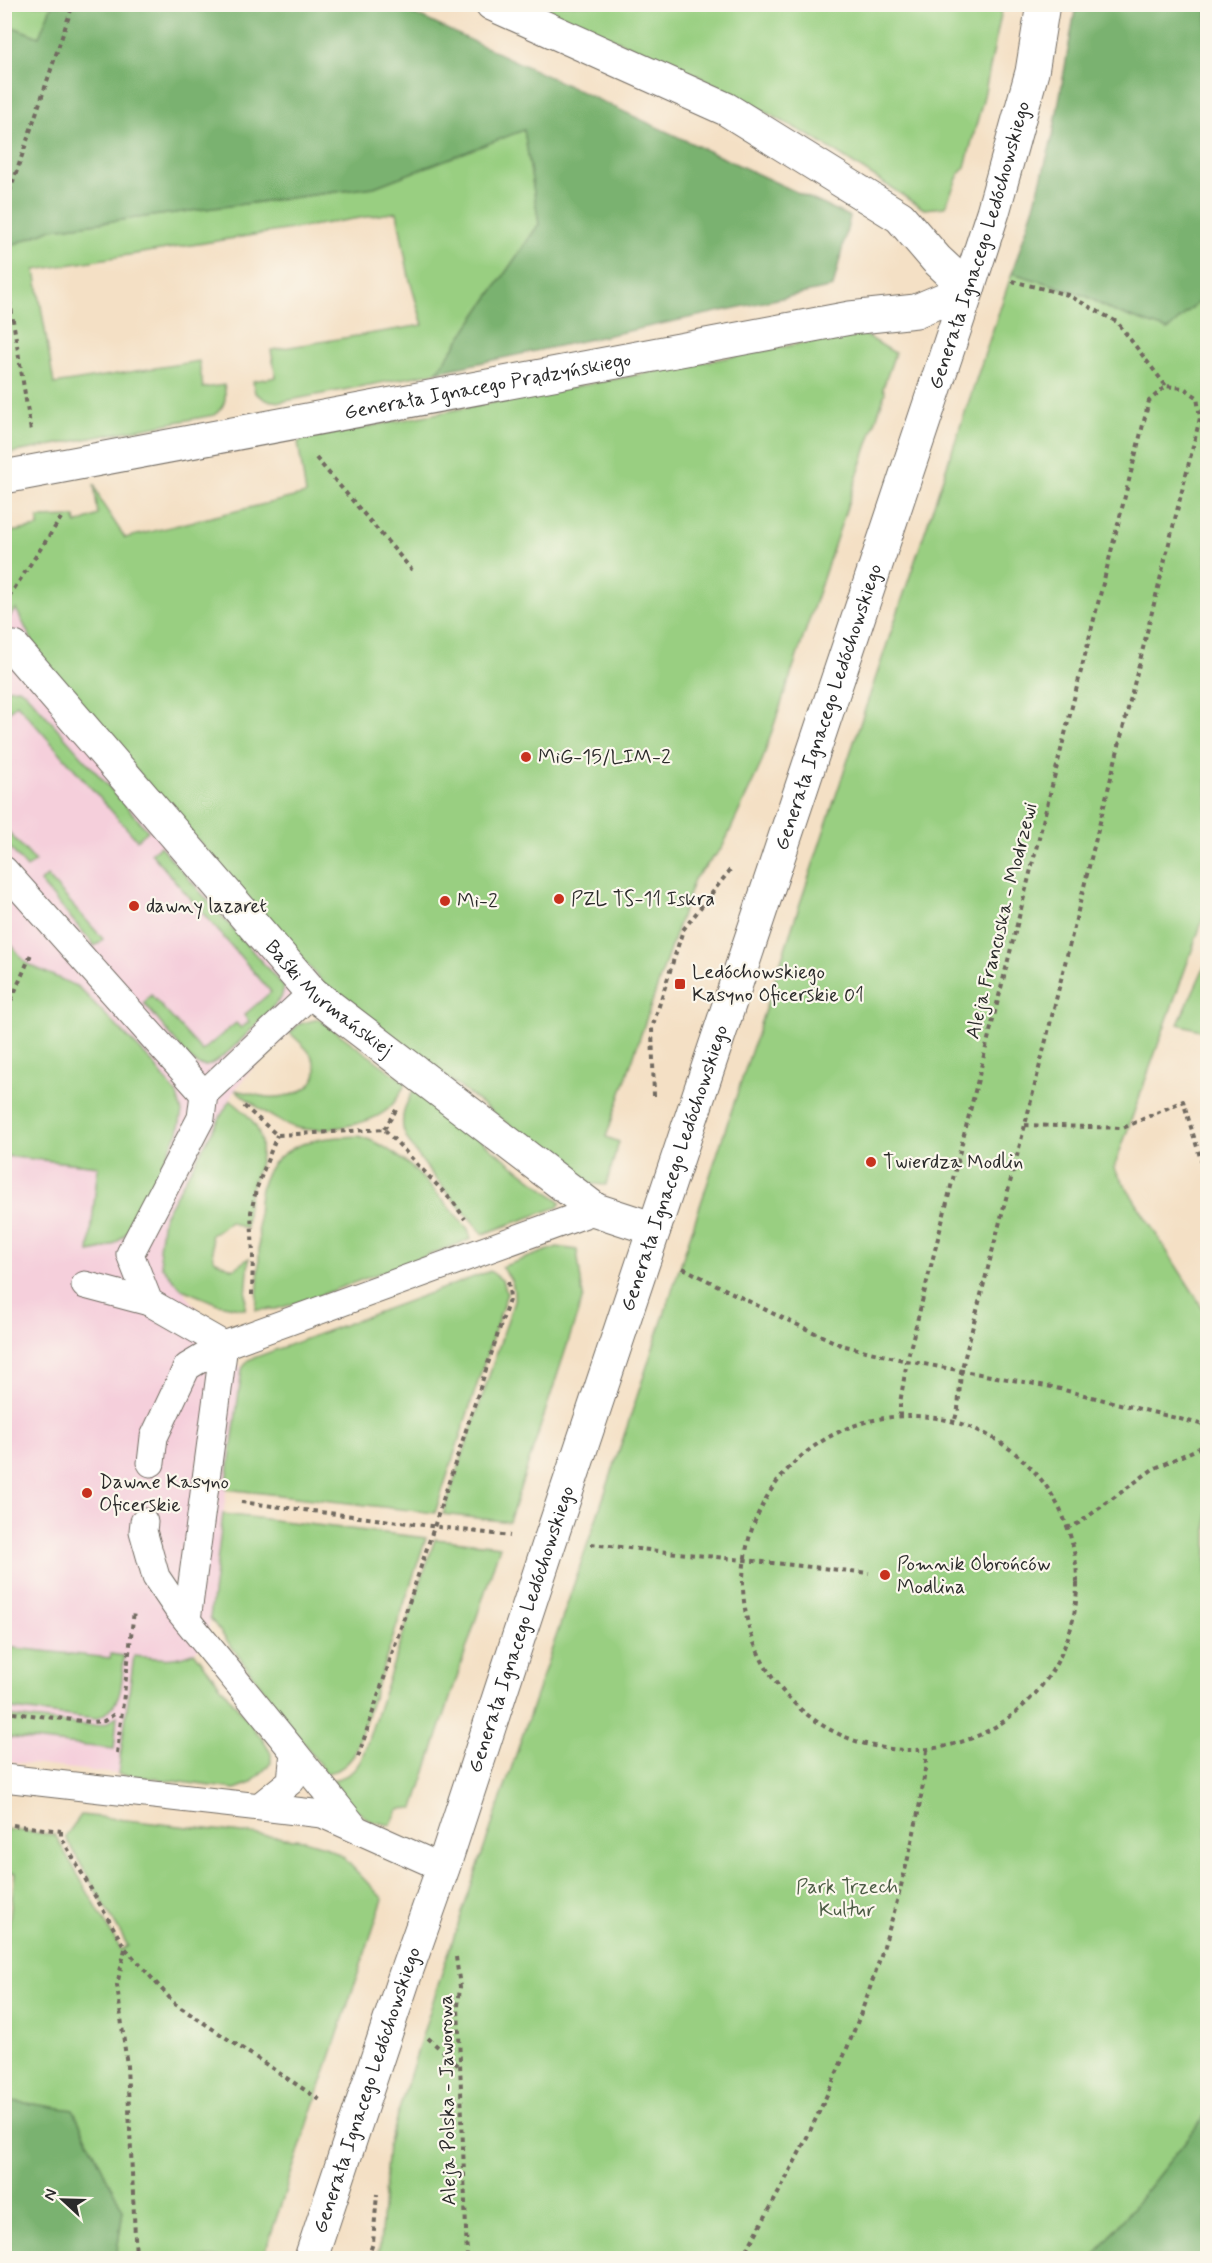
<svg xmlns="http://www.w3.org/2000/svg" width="1212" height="2263" font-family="Mynerve,sans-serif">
	<rect width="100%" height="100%" fill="#fbf7ec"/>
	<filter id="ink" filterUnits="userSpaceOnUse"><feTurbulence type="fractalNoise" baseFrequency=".0167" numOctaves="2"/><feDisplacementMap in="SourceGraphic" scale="12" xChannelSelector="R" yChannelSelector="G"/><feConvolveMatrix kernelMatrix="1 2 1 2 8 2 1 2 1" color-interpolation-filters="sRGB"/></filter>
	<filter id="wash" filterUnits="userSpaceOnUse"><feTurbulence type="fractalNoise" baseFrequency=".008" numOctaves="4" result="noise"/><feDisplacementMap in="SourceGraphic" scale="24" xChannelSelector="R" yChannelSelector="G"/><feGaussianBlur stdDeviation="1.35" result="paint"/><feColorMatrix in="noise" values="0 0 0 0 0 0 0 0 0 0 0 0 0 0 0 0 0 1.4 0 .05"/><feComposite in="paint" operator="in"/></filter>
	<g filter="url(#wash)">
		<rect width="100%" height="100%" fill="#f4e0c5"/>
		<polygon fill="#f5cfdb" points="16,608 46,668 324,984 299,1024 251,1070 235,1090 163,1218 162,1267 182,1289 242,1369 207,1641 194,1652 180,1658 163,1659 134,1656 118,1774 5,1761 5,1155 78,987 27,964 5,936 4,622"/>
		<g fill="#99cf81" stroke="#627d56" stroke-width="1.5">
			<polygon points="830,4 1003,5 984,96 965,167 959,174 945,207 924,209 812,137 696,75 536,5"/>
			<polygon points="4,5 52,5 39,37 5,24"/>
			<path d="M524 129 539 224 437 372 280 402 266 400 255 393 253 381 276 377 271 350 423 325 409 277 397 212 35 270 54 384 199 361 203 388 224 385C227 399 225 407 214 415L5 454V248L52 229 374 187Z"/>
			<polygon points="1012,273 1050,284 1088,297 1110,310 1168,330 1207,294 1207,908 1114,1168 1196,1297 1207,1318 1207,2114 1093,2258 376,2258 380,2245 388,2145 445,1963 610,1478 826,825"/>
			<polygon points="860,332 895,353 883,388 885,393 761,764 722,848 694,879 606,1137 619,1142 606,1185 593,1184 570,1171 324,984 46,668 16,609 5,622 5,533 38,527 38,518 75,517 76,524 98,515 94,484 102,503 125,538 306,494 298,442 304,439"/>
			<polygon points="19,688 26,693 148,831 137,840 17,704 5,715 5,689"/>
			<polygon points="4,827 35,861 27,868 5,842"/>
			<path d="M160 846 284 987 281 998C267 1013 224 1062 206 1066 199 1067 194 1062 189 1058L144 1003 151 995 202 1051 236 1023 241 1028 249 1022 244 1015 271 992 151 853Z"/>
			<polygon points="47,876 103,939 95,946 40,882"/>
			<path d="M4 936 27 964 78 987 152 1062 177 1095 182 1112 178 1132 132 1225C121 1242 110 1249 89 1252L98 1166 5 1156Z"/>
			<polygon points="1207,961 1207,1032 1178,1024"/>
			<path d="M319 1019 406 1083C402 1090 397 1100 391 1106 374 1125 318 1134 294 1127 272 1120 254 1104 235 1090 246 1092 257 1096 268 1097 291 1099 328 1087 312 1057 308 1048 297 1040 290 1033L299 1024Z"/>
			<path d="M414 1089 561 1202 558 1207 483 1234C466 1213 406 1149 403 1128 401 1112 407 1102 414 1089Z"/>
			<path d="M230 1100C254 1118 267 1134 259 1166 257 1173 253 1180 251 1188 247 1201 247 1216 246 1229L230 1222 211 1235 214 1260 233 1269 249 1258 245 1309 218 1304 182 1289 162 1267 159 1249 163 1218Z"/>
			<path d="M359 1136C406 1150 436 1194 468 1229L471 1239 310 1299 276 1309 256 1310C258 1290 259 1269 259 1249 258 1202 252 1160 308 1142 324 1137 342 1137 359 1136Z"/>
			<path d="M557 1247 577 1250 583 1297 509 1522 443 1514 514 1301C515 1286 512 1278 501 1267Z"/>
			<polygon points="490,1271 502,1280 507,1293 435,1513 226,1489 242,1369 248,1360"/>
			<path d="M223 1514 426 1538 354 1755C346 1766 339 1771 326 1773L210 1618Z"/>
			<path d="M435 1539 500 1546 414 1808 399 1809 390 1825 370 1821 352 1807 332 1780C347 1777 355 1772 362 1758Z"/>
			<path d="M5 1647 110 1658 111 1654 124 1656C121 1683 125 1707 95 1719L5 1708Z"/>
			<path d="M194 1652 266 1744 271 1754V1763L251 1783 235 1789 118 1774 134 1656C157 1658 173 1662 194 1652Z"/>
			<polygon points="5,1716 92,1726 105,1724 117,1716 114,1749 5,1737"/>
			<polygon points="81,1815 304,1840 324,1846 342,1856 383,1899 263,2258 116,2258 123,2210 73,2110 5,2100 4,1941 7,1941 15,1873 5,1871 5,1829 55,1835 121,1950 128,1946 65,1837"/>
		</g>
		<g fill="#7ab26f" stroke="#526e4d" stroke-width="1.5">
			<polygon points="52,5 395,5 850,217 833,287 437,372 539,224 524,130 374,187 52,229 5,248 5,24 39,37"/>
			<polygon points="1076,5 1207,5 1207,294 1168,330 1110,310 1088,297 1050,284 1012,273 1034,206 1053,135"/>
			<polygon points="5,2100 73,2110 123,2210 116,2258 5,2258"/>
			<polygon points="1207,2114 1207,2258 1093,2258"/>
		</g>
	</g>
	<g filter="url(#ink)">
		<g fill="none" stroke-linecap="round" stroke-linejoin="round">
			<defs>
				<g id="service">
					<polyline points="4,870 204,1094"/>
					<polyline points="85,1285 149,1302"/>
					<polyline points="224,1345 149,1302 130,1254 201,1118 204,1094 312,993"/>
					<polyline points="151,1463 154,1437 187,1367 224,1345 596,1210"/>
					<polyline points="144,1522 143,1531 156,1577 177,1608 294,1752 291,1781 260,1806"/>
					<polyline points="187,1620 224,1345"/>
					<polyline points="294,1752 353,1825"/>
					<polyline points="4,1778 322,1814 443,1868"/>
				</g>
				<g id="minor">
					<path id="s1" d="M4 477 850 318 916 311 968 289 936 259 900 217 726 109 492 4"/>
					<path id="s2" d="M14 648 312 993 596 1210 654 1229"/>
				</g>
				<g id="tertiary">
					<path id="s3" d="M311 2258 404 1978 443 1868 550 1541 968 289 993 212 1032 72 1043 4"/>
				</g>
			</defs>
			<use href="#service" stroke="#716a61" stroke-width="29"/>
			<use href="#minor" stroke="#716a61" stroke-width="35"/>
			<use href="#tertiary" stroke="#716a61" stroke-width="35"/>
			<g stroke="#716a61" stroke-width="4" stroke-dasharray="4.5 4.5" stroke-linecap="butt">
				<polyline points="4,209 73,4"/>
				<polyline points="4,265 31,431"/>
				<polyline points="1012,281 1068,295 1117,322 1166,386"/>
				<polyline points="316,458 412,570"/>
				<polyline points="4,604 61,518"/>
				<polyline points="4,1017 31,954"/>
				<polyline points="654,1096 652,1028 683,930 730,870"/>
				<polyline points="244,1106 277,1135 384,1129 454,1203 465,1219"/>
				<polyline points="1025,1125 1123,1128 1183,1101 1208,1183"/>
				<polyline points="384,1129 398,1107"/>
				<polyline points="683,1268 772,1313 841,1345 907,1361 1052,1387 1208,1426"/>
				<polyline points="252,1295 253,1256 251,1212 256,1190 277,1135"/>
				<circle cx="910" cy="1583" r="167"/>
				<polyline points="900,1417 900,1403 907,1361 1149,401 1166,386 1184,388 1197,397 1200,418 1025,1125 961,1372 958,1409 954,1423"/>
				<polyline points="241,1502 510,1536"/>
				<polyline points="1067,1528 1079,1523 1153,1469 1208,1444"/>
				<polyline points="591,1544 869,1573"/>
				<polyline points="4,1712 91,1722 104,1721 116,1713"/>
				<polyline points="117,1753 134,1611"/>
				<polyline points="358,1757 510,1297 508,1281"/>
				<polyline points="4,1824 61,1831"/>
				<polyline points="61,1831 61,1837 125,1948 175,2004 320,2100"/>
				<polyline points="125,1949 117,1985 127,2066 136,2258"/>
				<polyline points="456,1957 460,1987 458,2006 467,2258"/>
				<polyline points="428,2038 460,2067"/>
				<polyline points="368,2258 373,2243 377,2194"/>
				<path d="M742 2258C815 2132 870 2013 905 1870 915 1831 924 1789 927 1749"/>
			</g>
			<use href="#service" stroke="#fff" stroke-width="27"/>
			<use href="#minor" stroke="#fff" stroke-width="33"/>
			<use href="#tertiary" stroke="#fff" stroke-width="33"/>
		</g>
	</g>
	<g fill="#c8321e" stroke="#fbf7ec" stroke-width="2">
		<circle cx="526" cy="757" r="6"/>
		<circle cx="559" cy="899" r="6"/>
		<circle cx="445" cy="901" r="6"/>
		<circle cx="134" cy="906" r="6"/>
		<rect x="674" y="978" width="12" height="12" rx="3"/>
		<circle cx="871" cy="1162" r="6"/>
		<circle cx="87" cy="1493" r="6"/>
		<circle cx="885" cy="1575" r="6"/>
	</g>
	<g text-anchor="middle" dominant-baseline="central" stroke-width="4.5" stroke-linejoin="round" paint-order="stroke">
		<g font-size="20" fill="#2b2b2b" stroke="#fbf7ec">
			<text stroke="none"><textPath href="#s3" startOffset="2121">Generała Ignacego Ledóchowskiego</textPath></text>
			<text stroke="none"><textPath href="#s1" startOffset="492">Generała Ignacego Prądzyńskiego</textPath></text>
			<text stroke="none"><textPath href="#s3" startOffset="1635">Generała Ignacego Ledóchowskiego</textPath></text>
			<text transform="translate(1002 921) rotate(-76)">Aleja Francuska - Modrzewi</text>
			<text stroke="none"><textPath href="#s2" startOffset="472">Baśki Murmańskiej</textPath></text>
			<text stroke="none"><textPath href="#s3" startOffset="1149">Generała Ignacego Ledóchowskiego</textPath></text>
			<text stroke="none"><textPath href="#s3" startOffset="663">Generała Ignacego Ledóchowskiego</textPath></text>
			<text stroke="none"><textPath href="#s3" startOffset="177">Generała Ignacego Ledóchowskiego</textPath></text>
			<text transform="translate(448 2100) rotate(-91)">Aleja Polska - Jaworowa</text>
		</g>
		<g font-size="20" fill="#2b2b2b" stroke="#fbf7ec" text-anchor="start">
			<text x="538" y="757">MiG-15/LIM-2</text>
			<text x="571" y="899">PZL TS-11 Iskra</text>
			<text x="457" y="901">Mi-2</text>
			<text x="146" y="906">dawny lazaret</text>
			<text x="692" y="972">Ledóchowskiego<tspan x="692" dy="23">Kasyno Oficerskie 01</tspan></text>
			<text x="883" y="1162">Twierdza Modlin</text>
			<text x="99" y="1482">Dawne Kasyno<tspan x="99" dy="23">Oficerskie</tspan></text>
			<text x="897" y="1564">Pomnik Obrońców<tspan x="897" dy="23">Modlina</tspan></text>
		</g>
		<g font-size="20" fill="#4c5c45" stroke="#fbf7ec">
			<text x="847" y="1887">Park Trzech<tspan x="847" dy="23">Kultur</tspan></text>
		</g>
	</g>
	<rect width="1212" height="2263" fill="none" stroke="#fbf7ec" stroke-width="24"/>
	<g transform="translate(63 2200) rotate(292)" stroke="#fbf7ec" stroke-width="4.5" paint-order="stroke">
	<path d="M0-4.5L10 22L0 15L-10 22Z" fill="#2b2b2b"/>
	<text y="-9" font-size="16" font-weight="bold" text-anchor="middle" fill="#2b2b2b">N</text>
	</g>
</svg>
